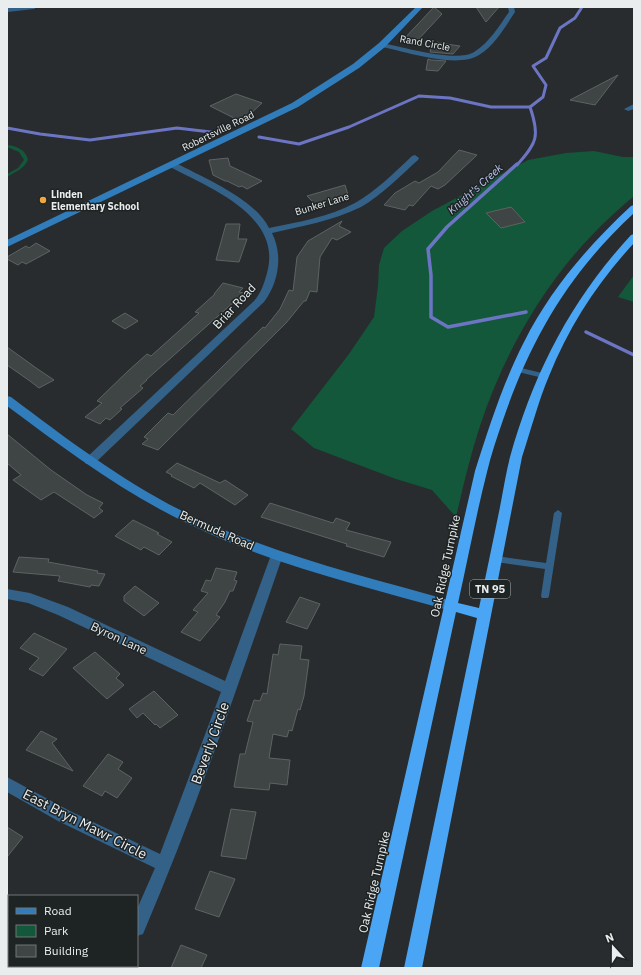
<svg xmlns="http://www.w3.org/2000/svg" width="641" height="975" font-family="'IBM Plex Sans',sans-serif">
	<rect width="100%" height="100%" fill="#282c2e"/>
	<g fill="#13583a">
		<path d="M7 145C17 146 26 150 28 160 24 169 15 172 7 177V174L18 168 24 160 19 152 7 147Z"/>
		<path d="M594 151 623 157H634V196C620 208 606 220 594 233 542 286 503 356 480 426 470 456 463 487 456 517L432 490 396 479 314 448 291 429 349 354 374 317 378 286 379 265 384 248 402 231 432 211 528 160 566 153Z"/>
		<polygon points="634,275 634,302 618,297"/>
	</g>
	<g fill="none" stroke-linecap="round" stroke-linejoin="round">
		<g stroke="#6b75c3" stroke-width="3">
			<polyline points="7,128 40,134 90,140 177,128 219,133"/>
			<polyline points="259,137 299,144 349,127 419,96 450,98 491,107 530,107"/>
			<path d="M517 165C537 143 540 136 530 107L543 97 546 85 533 66 546 58 560 28 575 18 582 7"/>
		</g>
		<g stroke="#6b75c3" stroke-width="3.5">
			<polyline points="517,164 447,227 428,249 431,275 431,317 448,327 526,312"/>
			<polyline points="586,332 634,355"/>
		</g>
	</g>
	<g fill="#3f4544" stroke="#5d6362">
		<polygon points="434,7 442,14 415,43 402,41"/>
		<polygon points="476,7 499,7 486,22"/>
		<polygon points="437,42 446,44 460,46 453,54 430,52 431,48"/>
		<polygon points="428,59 431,60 446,61 438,71 426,70"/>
		<polygon points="618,75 595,105 570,100"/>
		<polygon points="236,94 262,103 248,116 236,119 210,106"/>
		<polygon points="459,150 477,155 445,185 438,189 431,186 413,206 409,205 405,210 384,205 395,193 415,181 419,183 438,172"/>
		<polygon points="228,158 230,166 262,181 247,189 242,186 239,187 227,181 225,181 213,175 209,160"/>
		<polygon points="345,185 348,195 316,205 307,196"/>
		<polygon points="511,207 525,222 501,228 486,213"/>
		<polygon points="342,221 339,226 351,232 337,240 332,238 320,257 317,292 310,291 306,301 304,301 286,323 158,450 142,444 148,439 144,437 168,413 173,415 263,327 265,328 280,309 289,290 293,291 297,257 308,241"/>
		<polygon points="226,224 240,224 238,239 247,239 239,262 216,260"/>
		<polygon points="36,243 50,251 26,264 22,262 18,265 7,259 7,257 26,246 29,248"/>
		<polygon points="223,283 243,288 239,292 244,293 146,380 147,380 140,386 143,388 120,408 122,409 110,420 106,418 100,424 85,417 102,403 97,401 128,371 147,354 151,356 199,313 195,312 215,294 214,294"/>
		<polygon points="125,313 138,321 125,329 112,321"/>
		<polygon points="7,347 39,370 54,380 39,388 30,381 7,365"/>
		<polygon points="7,434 51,470 87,495 103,503 99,508 103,511 94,518 54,492 41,500 13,480 21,475 7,463"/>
		<polygon points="177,463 220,483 225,480 248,495 235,505 200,483 194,488 171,476 172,475 166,472"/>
		<polygon points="270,503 333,523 336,518 350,523 346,530 391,542 384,557 346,546 347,544 261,517"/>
		<polygon points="133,520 159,533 157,534 172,542 159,555 144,547 141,550 115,536"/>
		<polygon points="19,557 49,559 48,562 98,571 97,573 105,574 99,586 91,585 90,587 58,581 60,576 13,572"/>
		<polygon points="216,568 237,572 234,580 237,581 233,591 230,591 225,602 216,615 220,617 200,641 181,632 198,612 193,610 208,593 201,591 206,580 211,581"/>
		<polygon points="135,586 159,603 144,616 124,601 124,596"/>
		<polygon points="300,597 320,604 307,629 286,622"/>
		<polygon points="34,633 67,649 43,676 29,669 39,658 20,648"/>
		<polygon points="280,644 302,646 300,659 309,660 304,696 300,710 298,709 292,731 289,730 287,737 273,734 269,758 290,760 287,785 270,783 269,790 234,787 240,754 245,754 253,722 247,721 254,700 260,701 263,693 267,694 273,654 278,655"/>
		<polygon points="95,652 120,674 116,678 124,685 107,699 73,668"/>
		<polygon points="154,691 178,715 160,728 156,724 155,725 143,713 137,718 129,709"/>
		<polygon points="41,731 57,739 52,743 73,771 26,750"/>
		<polygon points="108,754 123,762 118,769 132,778 117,798 105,791 102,796 83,786"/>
		<polygon points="231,809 256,812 246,859 221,856"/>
		<polygon points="7,827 23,837 7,857"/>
		<polygon points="210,871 235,879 219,917 195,909"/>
		<polygon points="181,945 207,955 201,968 171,968"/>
	</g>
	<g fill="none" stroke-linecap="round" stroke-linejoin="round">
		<g fill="#346188" fill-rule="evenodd">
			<polygon points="514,367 517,367 546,374 547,376 546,378 543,378 514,371 513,369"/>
			<polygon points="558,510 562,513 549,596 548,598 542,598 541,596 545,569 496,562 493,561 492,559 493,557 496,556 546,563 554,513"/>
		</g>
		<g fill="#346188" fill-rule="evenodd">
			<polygon points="16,7 37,7 34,9 7,12 7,8"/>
			<path d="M508 7H514L515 12C505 27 495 45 479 55 457 69 407 52 382 47L378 45 382 43C403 47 456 63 474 52 489 43 499 26 509 12Z"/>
			<polygon points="634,104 634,109 628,111 624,109"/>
			<path d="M415 155 419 158 418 160C400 176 382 195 361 207 333 221 301 226 272 233 283 255 279 282 264 302L94 464H86L84 461 86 458 254 301C261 293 264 284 267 273 283 216 210 188 170 167L169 165 170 163H176C204 178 255 199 269 228 298 222 329 217 355 203 376 191 394 173 412 156Z"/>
			<path d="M277 550 282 552 283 555C239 682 196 810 143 934L137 936V909L155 868 58 821 7 792V777L70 811 160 854 221 692 58 615 28 603 7 599V589L30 593 68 607 225 681 271 555 272 552Z"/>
			<polygon points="109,966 127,966 126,968 108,968"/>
		</g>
		<g fill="#317dbc" fill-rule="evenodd">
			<polygon points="416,7 423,7 385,47 359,68 298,107 7,247 7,240 292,103 353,64 379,43"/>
			<path d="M7 396 11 397C71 442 131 488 199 519 280 556 366 577 452 601L457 602 459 606 457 610 452 611C363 586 272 565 189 524 123 493 65 449 7 406Z"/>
		</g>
		<path fill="#4aa6f4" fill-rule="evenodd" d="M634 205V213C570 272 531 338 503 420 497 437 491 455 487 472 476 515 468 559 458 603L479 608C486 575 493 541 500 507 503 491 506 473 510 457 534 372 571 300 631 235L634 234V243C598 282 569 326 549 376 538 402 531 430 522 457L422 968H404L477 618 456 612 379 968H361L475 471C489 427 503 383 524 342 550 290 588 246 631 206Z"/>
	</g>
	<circle fill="#efa73e" stroke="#1e2324" stroke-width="1.5" cx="43" cy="200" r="4"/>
	<g text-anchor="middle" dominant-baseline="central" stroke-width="3" stroke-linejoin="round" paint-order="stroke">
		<g font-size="10" fill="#eaedee" stroke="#1e2324">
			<text transform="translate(425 43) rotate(10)">Rand Circle</text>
			<text transform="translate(218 131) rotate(-26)">Robertsville Road</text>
			<text transform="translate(322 204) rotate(-17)">Bunker Lane</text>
		</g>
		<g font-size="10" font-weight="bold" fill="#eaedee" stroke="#1e2324" text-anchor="start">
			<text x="51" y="194">Linden<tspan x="51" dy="12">Elementary School</tspan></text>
		</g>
		<g font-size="11" font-style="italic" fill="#bdc5f0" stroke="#1e2324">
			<text transform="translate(475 189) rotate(-42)">Knight's Creek</text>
		</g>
		<rect fill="#1e2324" stroke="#adb0b1" stroke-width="1" x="470" y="580" width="40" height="18" rx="3"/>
		<g font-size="11" font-weight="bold" fill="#eaedee">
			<text x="490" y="589">TN 95</text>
		</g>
		<g font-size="12" fill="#eaedee" stroke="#1e2324">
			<text transform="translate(234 306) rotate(-47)">Briar Road</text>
			<text transform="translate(217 530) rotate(24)">Bermuda Road</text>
			<text transform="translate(445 566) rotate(-78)">Oak Ridge Turnpike</text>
			<text transform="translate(119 638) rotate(25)">Byron Lane</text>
			<text transform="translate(374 882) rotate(-77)">Oak Ridge Turnpike</text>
		</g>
		<g font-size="14" fill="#eaedee" stroke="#1e2324">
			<text transform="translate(210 743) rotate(-70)">Beverly Circle</text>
			<text transform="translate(85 824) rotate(27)">East Bryn Mawr Circle</text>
		</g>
	</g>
	<rect width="641" height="975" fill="none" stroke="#eaedee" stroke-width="16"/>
	<rect x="8" y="895" width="130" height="72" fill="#1e2324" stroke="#707475"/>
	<rect x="16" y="908" width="20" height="6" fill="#317dbc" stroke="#707475"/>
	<text x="44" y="915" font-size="12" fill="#eaedee">Road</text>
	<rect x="16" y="925" width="20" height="12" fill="#13583a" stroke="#707475"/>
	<text x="44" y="935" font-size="12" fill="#eaedee">Park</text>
	<rect x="16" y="945" width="20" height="12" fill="#3f4544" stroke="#707475"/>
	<text x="44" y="955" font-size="12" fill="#eaedee">Building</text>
	<g transform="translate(613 947) rotate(339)" stroke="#1e2324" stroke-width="3" paint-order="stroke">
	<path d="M0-3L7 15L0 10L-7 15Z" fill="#eaedee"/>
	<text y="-6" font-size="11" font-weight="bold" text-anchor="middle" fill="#eaedee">N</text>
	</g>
</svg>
